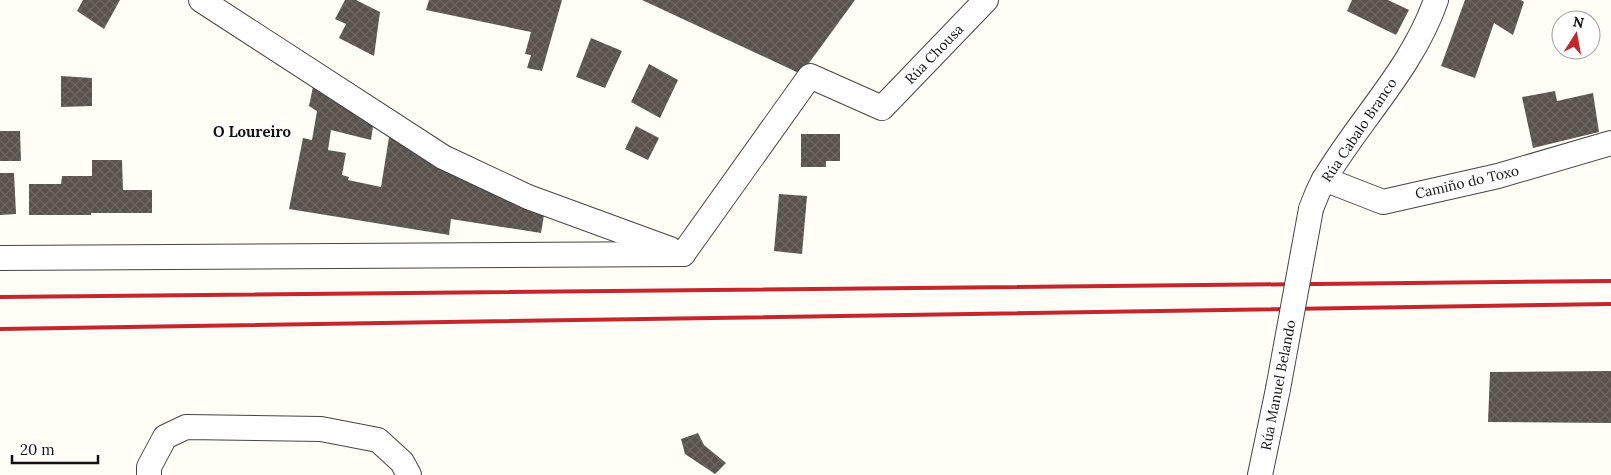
<svg xmlns="http://www.w3.org/2000/svg" width="1611" height="475" font-family="Lora,serif">
	<defs>
		<pattern id="building-cross-hatch" width="8" height="8" patternUnits="userSpaceOnUse" patternTransform="scale(1.25)"><rect width="8" height="8" fill="#5a524d"/><path d="M0 0l8 8M0 8l8-8" fill="none" stroke="#6d6662"/></pattern>
	</defs>
	<rect width="100%" height="100%" fill="#fffdf5"/>
	<g fill="url(#building-cross-hatch)">
		<polygon points="83,0 120,0 104,29 77,11"/>
		<polygon points="345,0 356,0 380,12 374,56 339,38 346,24 335,19"/>
		<polygon points="429,0 562,0 542,71 527,68 531,55 525,54 531,32 426,10"/>
		<polygon points="642,0 855,0 801,74"/>
		<polygon points="1352,0 1388,0 1409,10 1396,35 1347,11"/>
		<polygon points="1465,0 1521,0 1524,2 1513,35 1494,23 1475,78 1441,66"/>
		<polygon points="591,38 622,51 605,88 576,77"/>
		<polygon points="649,64 678,80 660,118 631,102"/>
		<polygon points="61,76 92,78 92,106 61,107"/>
		<polygon points="314,82 374,120 371,140 331,130 328,150 346,153 342,175 349,177 348,180 381,187 390,131 545,209 541,233 451,219 449,235 289,209 303,138 312,140 317,111 309,106"/>
		<polygon points="1555,91 1557,101 1593,93 1599,132 1533,148 1522,97"/>
		<polygon points="636,126 659,138 648,160 625,149"/>
		<polygon points="0,131 20,131 21,161 0,161"/>
		<polygon points="801,134 840,134 840,161 826,161 826,167 801,167"/>
		<polygon points="92,160 122,160 123,190 152,190 152,213 91,213 91,215 29,215 29,184 61,184 62,176 92,176"/>
		<polygon points="0,173 14,173 16,214 0,215"/>
		<polygon points="779,194 807,196 802,254 774,251"/>
		<polygon points="1611,371 1611,423 1488,422 1490,372"/>
		<polygon points="698,433 704,445 726,463 715,474 685,454 681,439"/>
	</g>
	<g fill="none" stroke-linecap="round" stroke-linejoin="round">
		<defs>
			<g id="minor">
				<polyline points="201,0 443,157 528,197 670,249"/>
				<polyline points="1324,179 1383,202 1498,176 1611,143"/>
				<path d="M1311 209C1315 199 1319 187 1325 178 1361 118 1413 67 1436 0"/>
				<polyline points="683,254 810,76 882,108 986,0"/>
				<polyline points="0,258 683,254"/>
				<polyline points="149,475 149,467 165,437 186,427 321,429 378,440 402,462 409,475"/>
				<polyline points="1260,475 1278,389"/>
			</g>
		</defs>
		<use href="#minor" stroke="#444" stroke-width="26"/>
		<use href="#minor" stroke="#fff" stroke-width="24"/>
		<g stroke="#c4262e" stroke-width="4">
			<polyline points="0,297 1611,281"/>
			<polyline points="0,329 1611,304"/>
		</g>
		<defs>
			<polyline id="minor-bridge" points="1278,389 1311,209"/>
		</defs>
		<use href="#minor-bridge" stroke="#444" stroke-width="26" stroke-linecap="butt"/>
		<use href="#minor-bridge" stroke="#fff" stroke-width="24"/>
	</g>
	<g text-anchor="middle" dominant-baseline="central" stroke-width="5" stroke-linejoin="round" paint-order="stroke">
		<g font-size="14" fill="#111" stroke="#fff">
			<text transform="translate(934 54) rotate(-46)">Rúa Chousa</text>
			<text transform="translate(1359 130) rotate(-56)">Rúa Cabalo Branco</text>
			<text transform="translate(1467 182) rotate(-13)">Camiño do Toxo</text>
			<text transform="translate(1278 385) rotate(-79)">Rúa Manuel Belando</text>
		</g>
		<g font-size="15" font-weight="bold" fill="#111" stroke="#fff">
			<text x="252" y="131">O Loureiro</text>
		</g>
	</g>
	<g transform="translate(1576 35) rotate(11)"><circle r="24" fill="#ffffff" stroke="#a0a0a0"/>
	<path d="M0-4L9 19L0 12L-9 19Z" fill="#c4262e"/>
	<text y="-8" font-size="14" font-weight="bold" text-anchor="middle" fill="#111111">N</text>
	</g>
	<path d="M12 455v8h86v-8" fill="none" stroke="#111111" stroke-width="2.5"/>
	<text x="20" y="455" font-size="15" fill="#111111" stroke="#ffffff" stroke-width="4" paint-order="stroke">20 m</text>
</svg>
